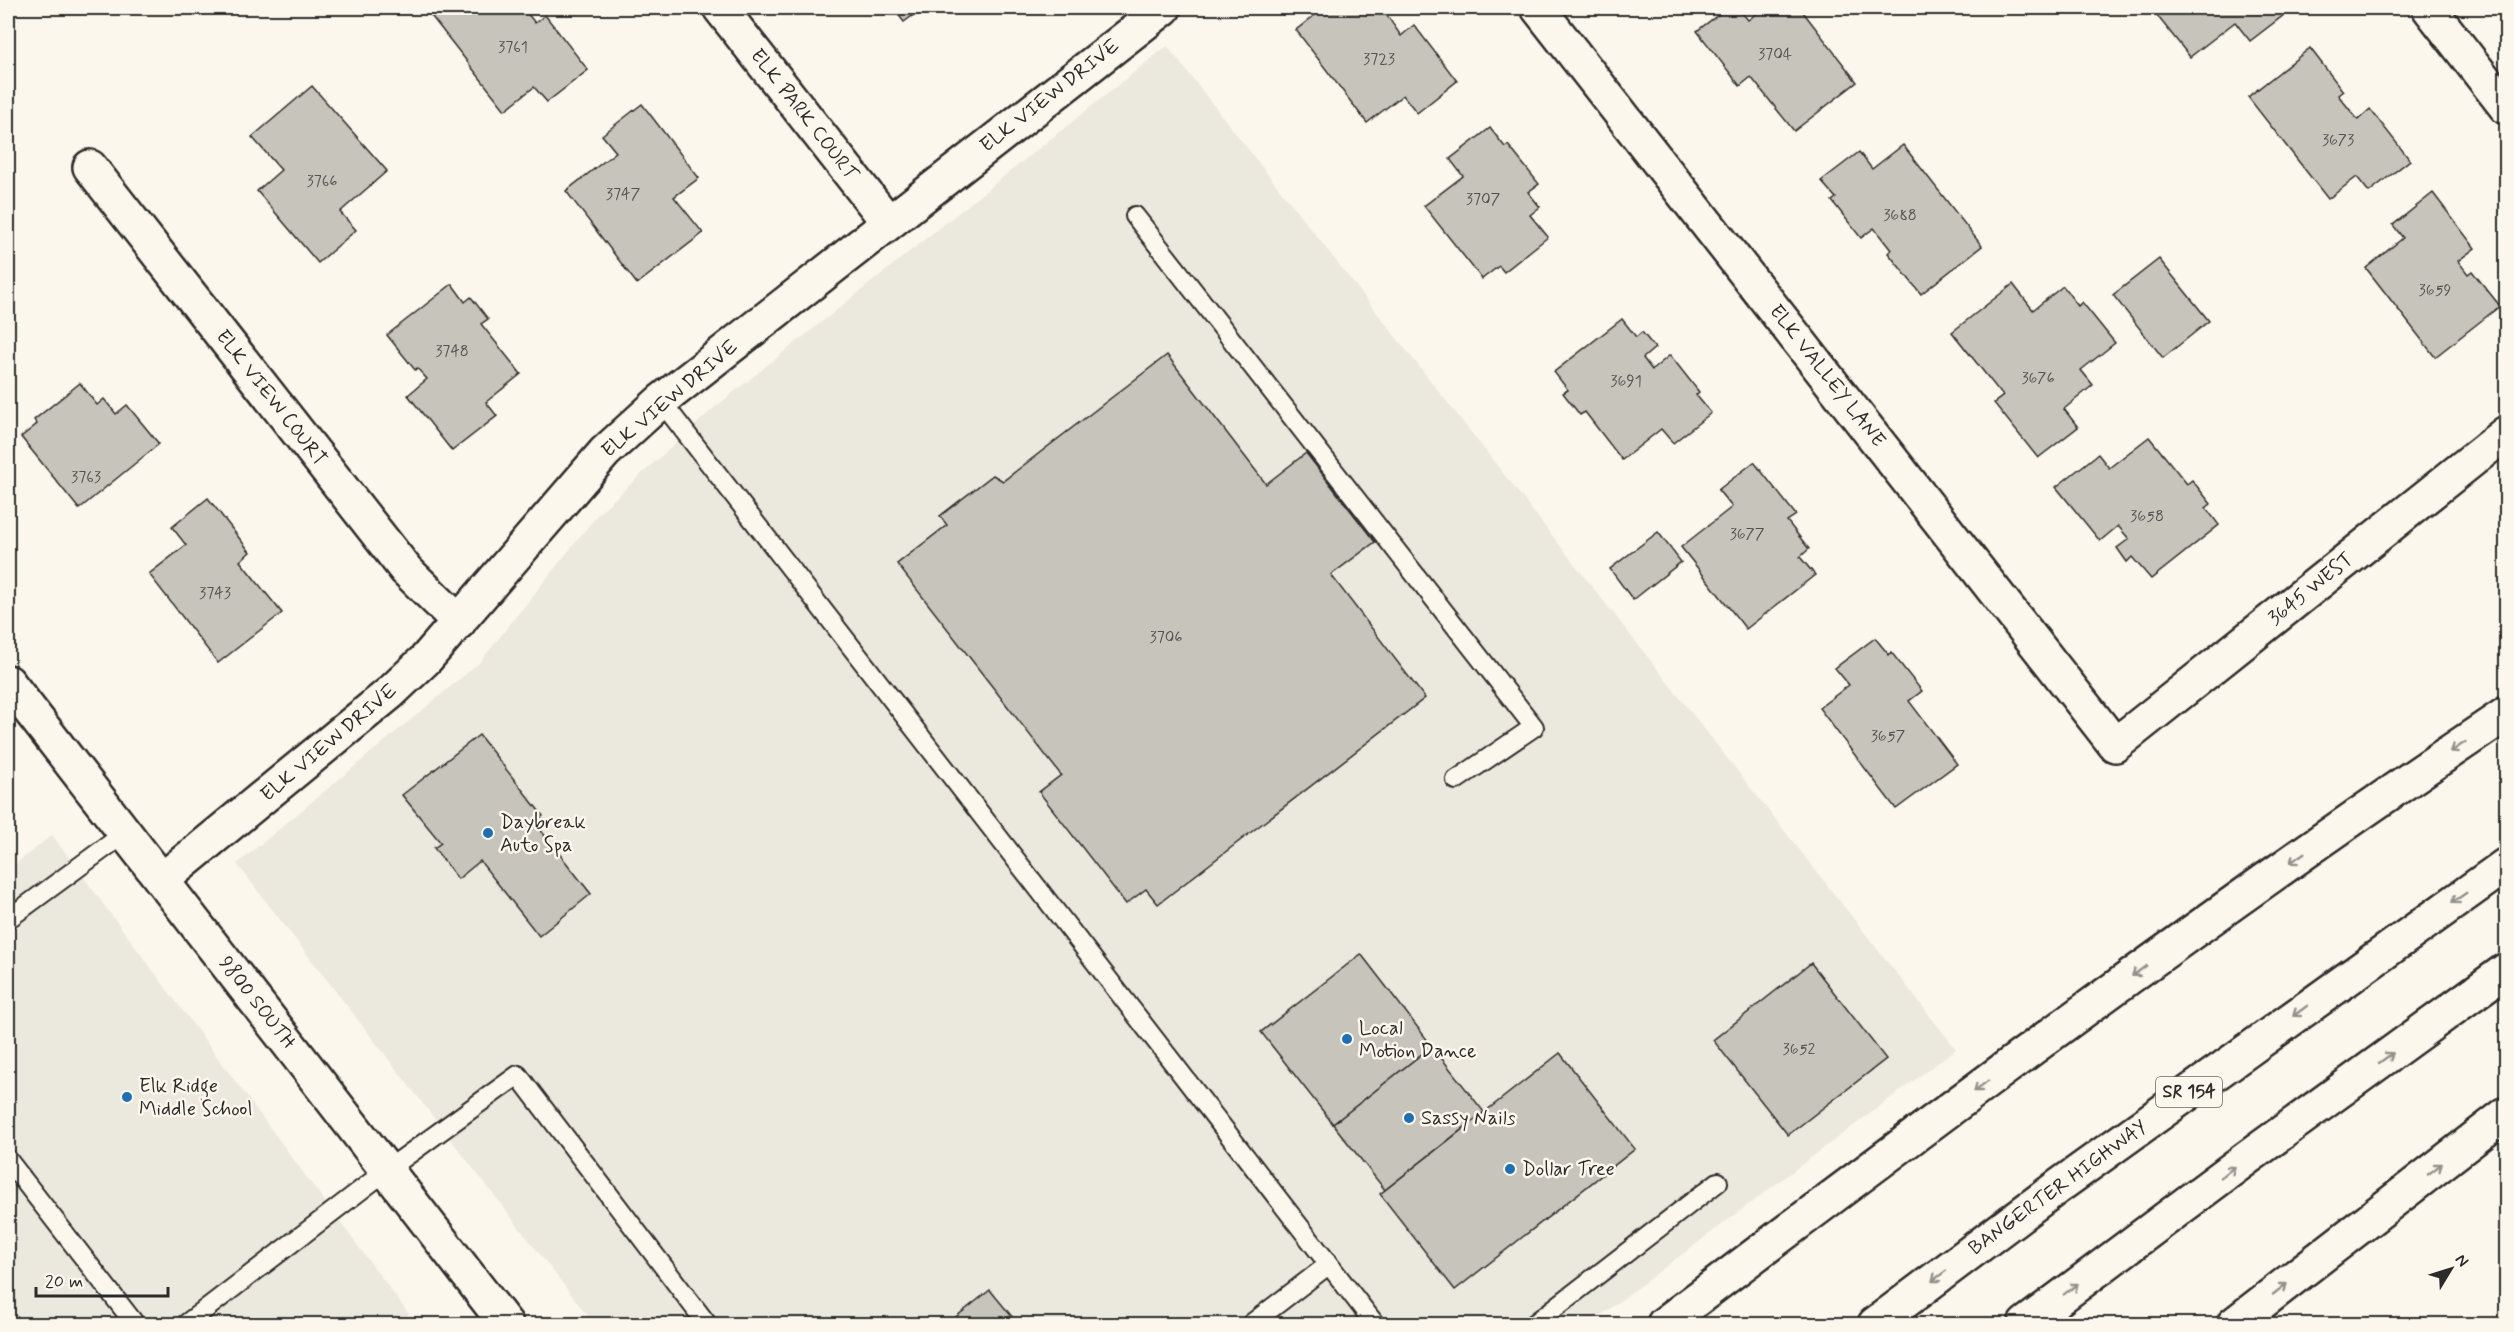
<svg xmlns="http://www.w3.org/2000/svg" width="2514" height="1332" font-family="Mynerve,sans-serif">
	<rect width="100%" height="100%" fill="#fbf7ec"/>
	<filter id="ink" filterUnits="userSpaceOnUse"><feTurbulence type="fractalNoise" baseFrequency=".0167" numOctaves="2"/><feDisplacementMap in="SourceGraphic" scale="12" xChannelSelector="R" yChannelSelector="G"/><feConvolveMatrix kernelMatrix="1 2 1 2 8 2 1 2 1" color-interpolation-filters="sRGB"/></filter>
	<g filter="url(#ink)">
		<g fill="#ebe8de">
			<polygon points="1167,46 1956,1049 1589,1324 594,1324 237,864 479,663 599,513 714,408"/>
			<polygon points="52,835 416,1324 8,1324 8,870"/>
		</g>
		<g fill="#c7c4bc" stroke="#2b2b2b" stroke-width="1.5">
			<polygon points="425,8 523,8 535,23 545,15 588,70 547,102 534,87 505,110"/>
			<polygon points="893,8 923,8 904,22"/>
			<polygon points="1324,8 1382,8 1401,36 1414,25 1457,81 1417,113 1403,95 1367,123 1296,30"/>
			<polygon points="1727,8 1738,8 1748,20 1764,8 1800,8 1857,82 1794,131 1751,77 1740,86 1697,31"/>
			<polygon points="2151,8 2293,8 2250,41 2235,22 2190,57"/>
			<polygon points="2310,48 2343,91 2338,95 2358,120 2370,109 2410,160 2369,192 2357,177 2328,199 2248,97"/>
			<polygon points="312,86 387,171 340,212 356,230 318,263 257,191 281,170 252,137"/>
			<polygon points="642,104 699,178 674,197 703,233 637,284 566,191 616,152 602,135"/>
			<polygon points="1490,128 1505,147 1508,145 1539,184 1528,192 1540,207 1530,215 1548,237 1504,272 1499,266 1482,279 1424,206 1463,176 1450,159"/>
			<polygon points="1903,145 1982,246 1921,294 1888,253 1891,250 1874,228 1861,238 1832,201 1836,198 1821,181 1859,152 1872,169"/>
			<polygon points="2433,193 2475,248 2458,261 2468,274 2472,271 2500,306 2435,357 2366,268 2403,238 2393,225"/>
			<polygon points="2159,259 2209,321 2163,358 2113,295"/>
			<polygon points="452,284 465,302 471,297 488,319 481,324 521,374 486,402 497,416 452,451 408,395 427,379 417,368 415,370 387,335"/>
			<polygon points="2013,284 2033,310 2063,286 2078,306 2082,302 2115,343 2081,370 2093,385 2064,409 2078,427 2038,458 1994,403 2003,396 1952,332"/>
			<polygon points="1622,319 1636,337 1642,332 1655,348 1643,358 1652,370 1670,355 1699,392 1696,395 1711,413 1673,443 1661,429 1622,460 1585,412 1580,415 1563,393 1568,390 1554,372"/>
			<polygon points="1167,355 1266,484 1306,453 1375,542 1331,575 1425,698 1158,904 1146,889 1126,904 1039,792 1061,775 897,564 947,525 940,516 993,475 1003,481"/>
			<polygon points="80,383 97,405 104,399 116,414 127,405 159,444 79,509 21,437 37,424 34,420"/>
			<polygon points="2149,437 2187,484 2192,480 2211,504 2206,508 2219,525 2151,579 2132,557 2127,562 2117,548 2129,539 2118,526 2100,541 2056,487 2098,454 2109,468"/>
			<polygon points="1754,462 1796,515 1787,521 1809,549 1800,557 1815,575 1746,629 1681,547 1732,507 1718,490"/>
			<polygon points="208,498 250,552 240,561 282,613 218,663 149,574 186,545 172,527"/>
			<polygon points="1658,532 1681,562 1633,600 1610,569"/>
			<polygon points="1875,638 1889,655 1891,652 1922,691 1909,701 1957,764 1896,809 1819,708 1849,685 1835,668"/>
			<polygon points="479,735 543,816 535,823 591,894 539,936 480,861 458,879 434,848 441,843 402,795"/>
			<polygon points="1361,954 1432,1046 1333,1124 1261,1032"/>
			<polygon points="1811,963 1886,1059 1788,1135 1713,1040"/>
			<polygon points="1432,1046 1484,1112 1385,1190 1333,1124"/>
			<polygon points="1560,1053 1635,1149 1455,1290 1380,1194"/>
			<polygon points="990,1290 1018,1324 947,1324"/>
		</g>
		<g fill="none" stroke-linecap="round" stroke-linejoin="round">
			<defs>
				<g id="service">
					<polyline points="1135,216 1534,727 1456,780"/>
					<polyline points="661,401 1375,1324"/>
					<polyline points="8,919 125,833"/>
					<polyline points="8,1160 135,1324"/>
					<polyline points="186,1324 387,1170 518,1075 707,1324"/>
					<polyline points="1251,1324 1328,1265"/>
					<polyline points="1534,1324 1718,1182"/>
				</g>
				<g id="minor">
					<polyline points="720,8 888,222"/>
					<polyline points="1538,8 2115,745 2506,433"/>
					<polyline points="2429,8 2506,107"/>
					<polyline points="90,167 406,570 459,622"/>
					<polyline points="162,880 390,693 426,659 605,452 661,401 1164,8"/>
				</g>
				<polyline id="secondary" points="8,682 506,1324"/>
				<g id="motorway">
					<path d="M1664 1324C1940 1115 2218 907 2506 714"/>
					<polyline points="1875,1324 2056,1188 2506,865"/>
					<polyline points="2025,1324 2247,1158 2506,970"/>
					<polyline points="2234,1324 2506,1114"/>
				</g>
			</defs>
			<use href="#service" stroke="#2b2b2b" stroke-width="22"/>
			<use href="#minor" stroke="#2b2b2b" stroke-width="38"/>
			<use href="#secondary" stroke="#2b2b2b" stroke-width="38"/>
			<use href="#motorway" stroke="#2b2b2b" stroke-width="38"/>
			<use href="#service" stroke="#fbf7ec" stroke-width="18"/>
			<use href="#minor" stroke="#fbf7ec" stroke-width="33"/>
			<use href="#secondary" stroke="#fbf7ec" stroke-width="33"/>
			<use href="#motorway" stroke="#fbf7ec" stroke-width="33"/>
		</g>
		<defs><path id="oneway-shaft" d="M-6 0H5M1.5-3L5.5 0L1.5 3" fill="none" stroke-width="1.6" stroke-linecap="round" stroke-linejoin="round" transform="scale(1.5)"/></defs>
		<g stroke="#93918c">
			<use href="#oneway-shaft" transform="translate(2458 747) rotate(146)"/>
			<use href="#oneway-shaft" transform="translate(2297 858) rotate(145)"/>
			<use href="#oneway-shaft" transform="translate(2459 898) rotate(145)"/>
			<use href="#oneway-shaft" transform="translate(2139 971) rotate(144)"/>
			<use href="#oneway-shaft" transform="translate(2300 1011) rotate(144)"/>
			<use href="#oneway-shaft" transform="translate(2386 1058) rotate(-36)"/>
			<use href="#oneway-shaft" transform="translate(1981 1086) rotate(143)"/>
			<use href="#oneway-shaft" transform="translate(2435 1169) rotate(-38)"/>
			<use href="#oneway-shaft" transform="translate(2228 1172) rotate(-37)"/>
			<use href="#oneway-shaft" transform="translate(1939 1276) rotate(143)"/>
			<use href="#oneway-shaft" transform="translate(2071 1289) rotate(-37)"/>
			<use href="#oneway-shaft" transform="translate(2280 1289) rotate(-38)"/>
		</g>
	</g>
	<g fill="#1f6fb2" stroke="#fbf7ec" stroke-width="2">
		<circle cx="488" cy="833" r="6"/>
		<circle cx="1347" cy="1039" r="6"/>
		<circle cx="127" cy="1097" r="6"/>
		<circle cx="1409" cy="1118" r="6"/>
		<circle cx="1510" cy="1169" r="6"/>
	</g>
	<g text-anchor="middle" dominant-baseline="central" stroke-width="5" stroke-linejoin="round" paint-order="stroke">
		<g font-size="16" fill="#52514f">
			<text x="513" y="47">3761</text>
			<text x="1775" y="54">3704</text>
			<text x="1379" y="59">3723</text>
			<text x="2338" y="140">3673</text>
			<text x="322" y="181">3766</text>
			<text x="623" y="194">3747</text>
			<text x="1483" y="199">3707</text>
			<text x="1900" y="215">3688</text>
			<text x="2435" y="290">3659</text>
			<text x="452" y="351">3748</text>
			<text x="2038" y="378">3676</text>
			<text x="1626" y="381">3691</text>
			<text x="86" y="477">3763</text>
			<text x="2147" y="516">3658</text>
			<text x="1747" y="534">3677</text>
			<text x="215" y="593">3743</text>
			<text x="1166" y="637">3706</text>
			<text x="1888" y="736">3657</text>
			<text x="1799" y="1049">3652</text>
		</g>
		<rect fill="#fbf7ec" stroke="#696865" stroke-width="1.5" x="2156" y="1077" width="66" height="30" rx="4.5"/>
		<g font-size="18" font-weight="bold" fill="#2b2b2b">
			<text x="2189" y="1092">SR 154</text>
		</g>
		<g font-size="20" fill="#2b2b2b" stroke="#fbf7ec">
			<text transform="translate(1050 96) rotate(-38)">ELK VIEW DRIVE</text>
			<text transform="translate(804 115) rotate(52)">ELK PARK COURT</text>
			<text transform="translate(1827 376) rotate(52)">ELK VALLEY LANE</text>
			<text transform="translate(271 398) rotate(52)">ELK VIEW COURT</text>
			<text transform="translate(670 399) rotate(-40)">ELK VIEW DRIVE</text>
			<text transform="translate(2311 589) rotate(-39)">3645 WEST</text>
			<text transform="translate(329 743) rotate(-40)">ELK VIEW DRIVE</text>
			<text transform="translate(257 1003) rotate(52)">9800 SOUTH</text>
			<text transform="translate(2058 1188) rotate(-36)">BANGERTER HIGHWAY</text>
		</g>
		<g font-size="20" fill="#2b2b2b" stroke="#fbf7ec" text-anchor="start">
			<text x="500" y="822">Daybreak<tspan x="500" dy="23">Auto Spa</tspan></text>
			<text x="1359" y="1028">Local<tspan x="1359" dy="23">Motion Dance</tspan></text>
			<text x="139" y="1086">Elk Ridge<tspan x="139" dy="23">Middle School</tspan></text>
			<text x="1421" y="1118">Sassy Nails</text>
			<text x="1522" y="1169">Dollar Tree</text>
		</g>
	</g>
	<rect width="2514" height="1332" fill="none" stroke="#fbf7ec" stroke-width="30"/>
	<rect x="15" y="15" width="2484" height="1302" fill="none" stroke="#2b2b2b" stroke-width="2" filter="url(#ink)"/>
	<g transform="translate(2451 1269) rotate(52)" stroke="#fbf7ec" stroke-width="4.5" paint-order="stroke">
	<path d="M0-4.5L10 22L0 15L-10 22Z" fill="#2b2b2b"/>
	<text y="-9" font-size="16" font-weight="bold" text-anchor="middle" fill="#2b2b2b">N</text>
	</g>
	<path d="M36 1287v9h132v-9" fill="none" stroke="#2b2b2b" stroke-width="3"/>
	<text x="45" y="1287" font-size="18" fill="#2b2b2b" stroke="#fbf7ec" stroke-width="4.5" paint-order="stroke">20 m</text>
</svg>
